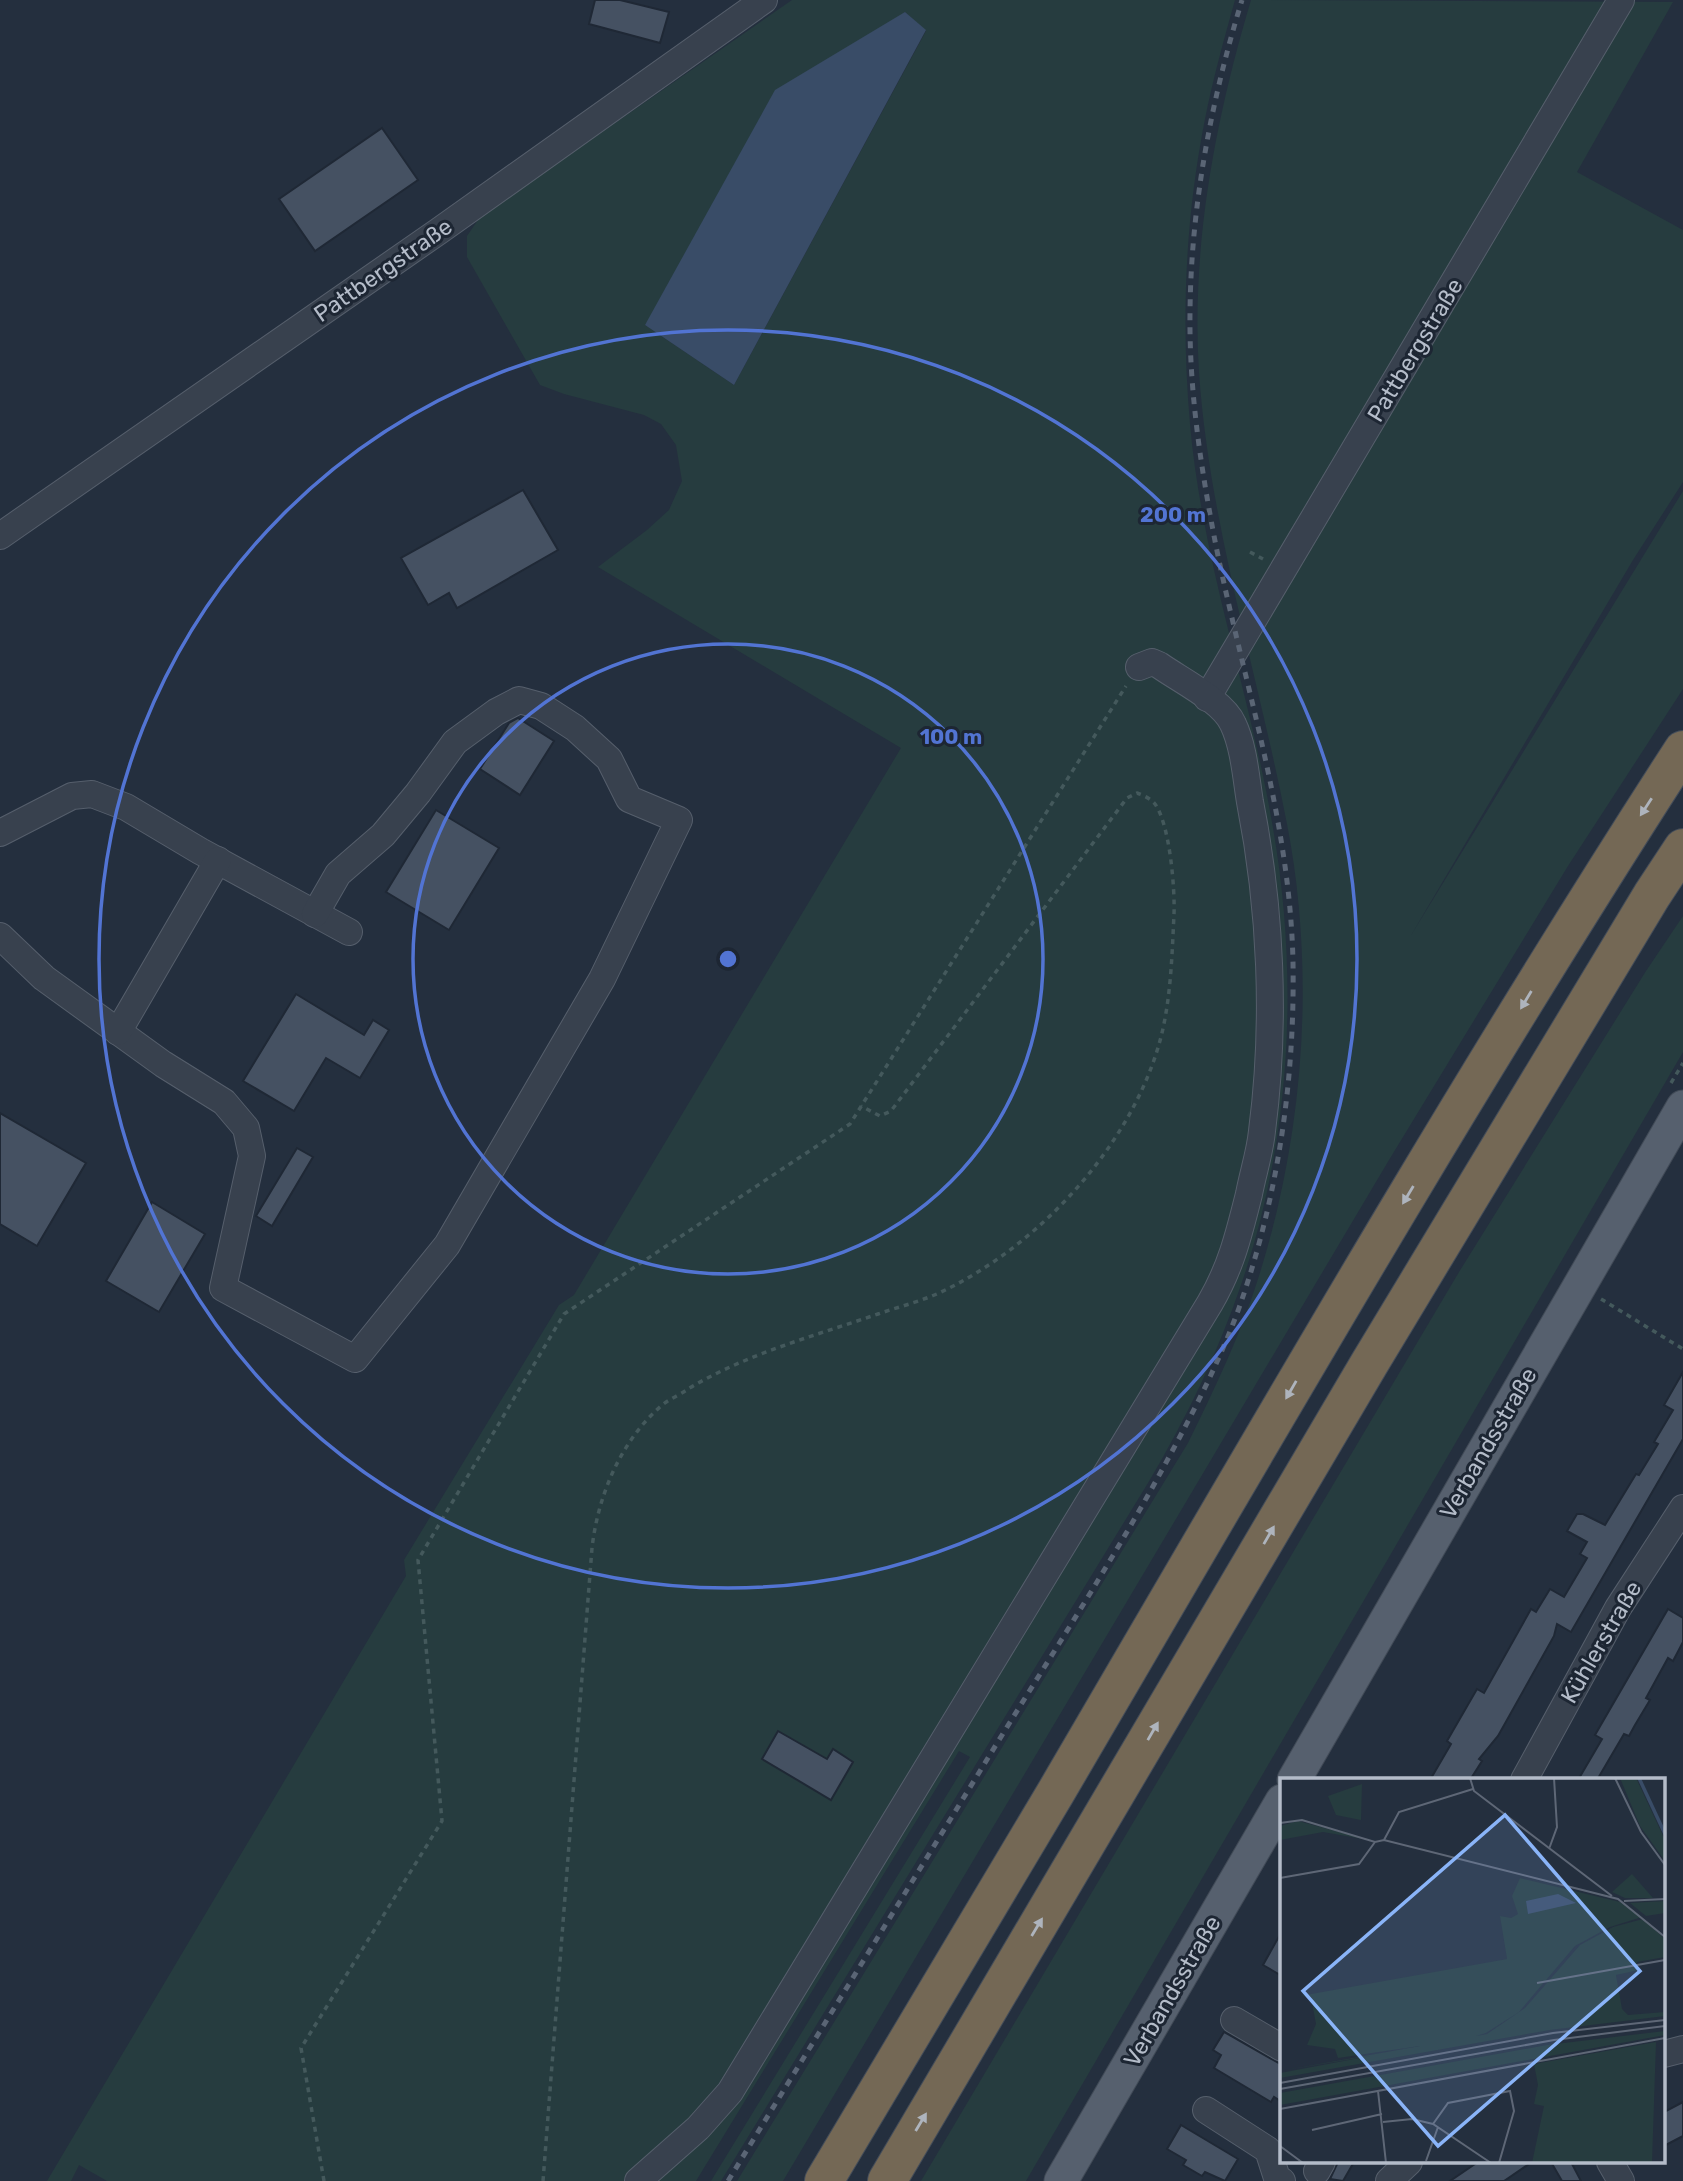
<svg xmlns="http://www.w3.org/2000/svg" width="1683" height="2181" font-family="Rubik,sans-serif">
	<rect width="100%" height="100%" fill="#242f3e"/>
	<g fill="#263c3f" fill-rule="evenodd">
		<path d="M792 0H1235C1224 39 1213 79 1205 119 1185 220 1181 321 1190 424 1202 561 1250 692 1273 828 1299 977 1291 1139 1242 1282 1218 1353 1186 1419 1148 1483L721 2181H711L970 1757 959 1751 696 2181H107L79 2165 71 2181H47L406 1576 404 1560 559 1305 574 1295 901 748 598 567 647 530 669 510 682 481 676 445 661 424 644 415 564 394 540 385 467 257V236L480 217ZM905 12 926 31 734 385 645 325Z"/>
		<path d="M1251 0 1673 2 1577 172 1683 230V482L1633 560 1410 937 1683 491V689L1568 866 1389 1160 783 2181H737L1188 1443C1214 1390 1240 1336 1258 1279 1304 1135 1316 973 1287 824 1258 674 1210 527 1199 373 1191 246 1215 121 1251 0Z"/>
		<polygon points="1683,916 1683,1052 1026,2181 921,2181 1459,1272 1646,971"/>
	</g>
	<polygon fill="#394c67" points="905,12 926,30 734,385 645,325 775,90"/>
	<g fill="#455162" stroke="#1f2835" stroke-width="2">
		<polygon points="595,0 620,0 669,12 660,43 589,24"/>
		<polygon points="382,128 418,180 315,251 279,199"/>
		<polygon points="523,490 558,550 457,608 449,593 428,605 401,558"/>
		<polygon points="518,718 554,741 520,795 480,769 509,723"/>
		<polygon points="436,810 499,848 449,930 386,892"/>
		<polygon points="296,994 364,1035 373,1020 389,1030 360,1078 326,1058 294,1111 243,1081"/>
		<polygon points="0,1113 86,1163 37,1246 0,1224"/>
		<polygon points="297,1148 313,1157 272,1226 256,1216"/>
		<polygon points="152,1202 205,1234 159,1312 106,1281"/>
		<polygon points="1683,1372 1683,1439 1571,1632 1557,1624 1554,1636 1498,1736 1479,1759 1482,1761 1470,1780 1430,1780 1451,1744 1447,1741 1477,1689 1484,1693 1531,1609 1536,1612 1550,1589 1564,1597 1587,1558 1580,1554 1587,1542 1567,1531 1577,1514 1583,1514 1605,1525 1636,1474 1639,1475 1658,1444 1654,1442 1673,1410 1664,1405"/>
		<polygon points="1668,1609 1683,1618 1683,1642 1673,1661 1668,1658 1646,1698 1650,1700 1635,1725 1629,1736 1624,1734 1597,1780 1578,1780 1602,1739 1595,1735"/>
		<polygon points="778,1731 827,1759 833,1749 853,1762 831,1800 762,1759"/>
		<polygon points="1282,1931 1282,1976 1263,1965"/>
		<polygon points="1224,2032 1282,2065 1282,2102 1274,2097 1271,2102 1214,2068 1221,2055 1213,2050"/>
		<polygon points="1683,2102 1683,2136 1664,2146 1664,2112"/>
		<polygon points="1181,2125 1238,2159 1225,2181 1205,2172 1202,2176 1183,2165 1186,2160 1167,2149"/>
		<polygon points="1338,2162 1354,2162 1343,2181 1330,2179"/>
		<polygon points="1478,2162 1532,2162 1504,2181 1450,2181"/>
		<polygon points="1551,2162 1571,2162 1581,2181 1562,2181"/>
	</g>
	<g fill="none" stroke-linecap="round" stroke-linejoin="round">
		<defs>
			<g id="minor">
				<polyline points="0,536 439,231 764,0"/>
				<polyline points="1207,698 1621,0"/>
				<polyline points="0,833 72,796 92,794 126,807 200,851 349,932"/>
				<polyline points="0,936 44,978 163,1064 224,1102 246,1128 252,1156 223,1288 355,1359 447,1245 602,979 679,820 629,799 609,759 575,728 541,706 519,700 496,712 455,742 418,793 383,835 338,874 315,914"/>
				<polyline points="118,1032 218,860"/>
				<polyline points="1524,1780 1618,1608 1683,1508"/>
				<polyline points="1234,2020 1282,2048"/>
				<polyline points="1664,2054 1683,2049"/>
				<polyline points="1206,2110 1268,2150 1277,2178 1282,2181"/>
				<polyline points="1610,2162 1621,2181"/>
				<polyline points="1317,2171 1322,2162"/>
				<path d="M638 2181 698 2128 730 2092 1210 1303C1231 1267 1239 1234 1249 1194 1253 1173 1260 1152 1262 1131 1276 1023 1271 909 1250 802 1246 778 1244 747 1233 724 1223 701 1180 680 1159 665L1152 662 1139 667"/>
				<polyline points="1389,2181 1409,2162"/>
			</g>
			<g id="major">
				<polyline points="1294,1780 1683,1107"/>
				<polyline points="1061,2181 1282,1801"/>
			</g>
			<g id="highway">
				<path d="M824 2181C901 2051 979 1922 1056 1792 1261 1442 1463 1090 1683 750"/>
				<polyline points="887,2181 1369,1364 1652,895 1683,848"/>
			</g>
		</defs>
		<use href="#minor" stroke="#565f6c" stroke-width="28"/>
		<use href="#major" stroke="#414a57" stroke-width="35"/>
		<use href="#highway" stroke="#434c59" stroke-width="40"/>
		<g stroke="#44595c" stroke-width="3.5" stroke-dasharray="5 5" stroke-linecap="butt">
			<polyline points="1250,552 1263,559"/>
			<polyline points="1671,1083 1683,1063"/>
			<polyline points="1601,1299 1683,1349"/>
			<polyline points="324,2181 301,2048 442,1821 418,1560 564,1314 850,1124 1126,686"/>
			<path d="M543 2181 592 1548C598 1496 620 1442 661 1406 669 1399 680 1395 688 1389 746 1354 814 1336 878 1314 898 1307 919 1302 939 1293 1038 1247 1133 1145 1161 1037 1171 997 1172 955 1174 914 1175 889 1170 825 1155 804 1151 799 1143 795 1137 793L1127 798 891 1111 880 1116 861 1106"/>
		</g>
		<use href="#minor" stroke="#38414e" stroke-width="26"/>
		<use href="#major" stroke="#56606e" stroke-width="33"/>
		<use href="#highway" stroke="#746855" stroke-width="38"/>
		<path stroke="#5a6575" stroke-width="5" stroke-dasharray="7 7" stroke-linecap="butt" d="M728 2181C818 2034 909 1887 999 1740 1057 1646 1117 1554 1169 1457 1195 1409 1220 1360 1239 1308 1278 1197 1295 1080 1293 962 1290 820 1244 684 1216 546 1201 469 1189 391 1190 312 1191 206 1211 101 1242 0"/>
	</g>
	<defs><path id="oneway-solid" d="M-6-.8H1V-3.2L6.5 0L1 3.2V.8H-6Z" transform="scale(1.75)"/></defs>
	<g fill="#aeb4bd">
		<use href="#oneway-solid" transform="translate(1646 807) rotate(123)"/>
		<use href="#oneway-solid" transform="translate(1526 1000) rotate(121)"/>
		<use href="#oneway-solid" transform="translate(1408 1195) rotate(121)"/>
		<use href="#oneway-solid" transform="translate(1291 1390) rotate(120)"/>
		<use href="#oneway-solid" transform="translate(1269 1535) rotate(-60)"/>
		<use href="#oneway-solid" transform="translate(1153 1731) rotate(-60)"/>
		<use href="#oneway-solid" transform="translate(1037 1927) rotate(-59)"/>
		<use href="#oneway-solid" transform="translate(921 2122) rotate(-59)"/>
	</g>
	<g fill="none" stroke="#5274d3" stroke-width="3.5">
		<circle cx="728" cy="959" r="315"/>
		<circle cx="728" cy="959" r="629"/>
	</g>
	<g text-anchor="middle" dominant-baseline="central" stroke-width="6" stroke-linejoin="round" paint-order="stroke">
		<g font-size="23" fill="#b4bcc9" stroke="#1d2633">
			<text transform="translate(383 270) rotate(-35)">Pattbergstraße</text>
			<text transform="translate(1415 350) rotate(-59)">Pattbergstraße</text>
			<text transform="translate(1488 1443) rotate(-60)">Verbandsstraße</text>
			<text transform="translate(1601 1642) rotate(-60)">Kühlerstraße</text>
			<text transform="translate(1172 1991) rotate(-60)">Verbandsstraße</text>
		</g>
	</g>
	<g transform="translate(1280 1778)">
		<rect width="385" height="385" fill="#242f3e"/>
		<path d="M340 0H356L385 62V83L360 48ZM82 6 81 42 56 37 48 18ZM18 43 89 62 43 54 0 62V48ZM352 96 373 120H345L332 114ZM240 100 340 124 362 139 330 149 295 168 239 234 206 255 180 263 0 293 140 268 58 280 55 271 27 267 36 246 31 219 20 218 227 181 220 138 231 140 238 136 232 118ZM385 123V135L366 138 350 125ZM363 141 385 161V179L357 184 359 192 336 197 342 231 348 237 385 234V238L270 252 0 300V295L207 256 245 230 300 167 333 149ZM385 253V257L0 327V315L267 267ZM376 264 372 385H252L264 328 254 326 258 307 254 286Z" fill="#263c3f"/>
		<path d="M278 116 296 125 248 136 246 123Z" fill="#394c67"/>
		<path fill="none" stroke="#394c67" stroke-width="3.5" d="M359 0 385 56"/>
		<path fill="none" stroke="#5e6776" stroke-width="2" d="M190 0 194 13 332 118M335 0 361 54 385 87M0 45 22 42 95 64 104 62 338 121 385 159M104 62 119 34 193 11M269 71 277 49 274 0M0 100 79 86 95 64M344 123 385 121M257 205 385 182M0 305 273 255 385 242M0 311 274 262 385 248M98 313 106 385M0 331 385 260M103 344 132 341 153 346 211 385M153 346 168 325 230 313 234 333 219 385M32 352 102 336M0 368 23 385M146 383 158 349"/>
		<path fill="#8ab4f8" fill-opacity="0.15" stroke="#8ab4f8" stroke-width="3.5" d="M225 37 360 193 158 368 23 213Z"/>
		<rect width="385" height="385" fill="none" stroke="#b4bcc9" stroke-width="3.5"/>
	</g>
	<circle cx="728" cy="959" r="10" fill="#5274d3" stroke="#1d2633" stroke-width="3.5"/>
	<g font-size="21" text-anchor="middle" font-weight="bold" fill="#5274d3" stroke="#1d2633" stroke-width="6" stroke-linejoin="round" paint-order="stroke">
		<text x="1173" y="522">200 m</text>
		<text x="951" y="744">100 m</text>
	</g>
</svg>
